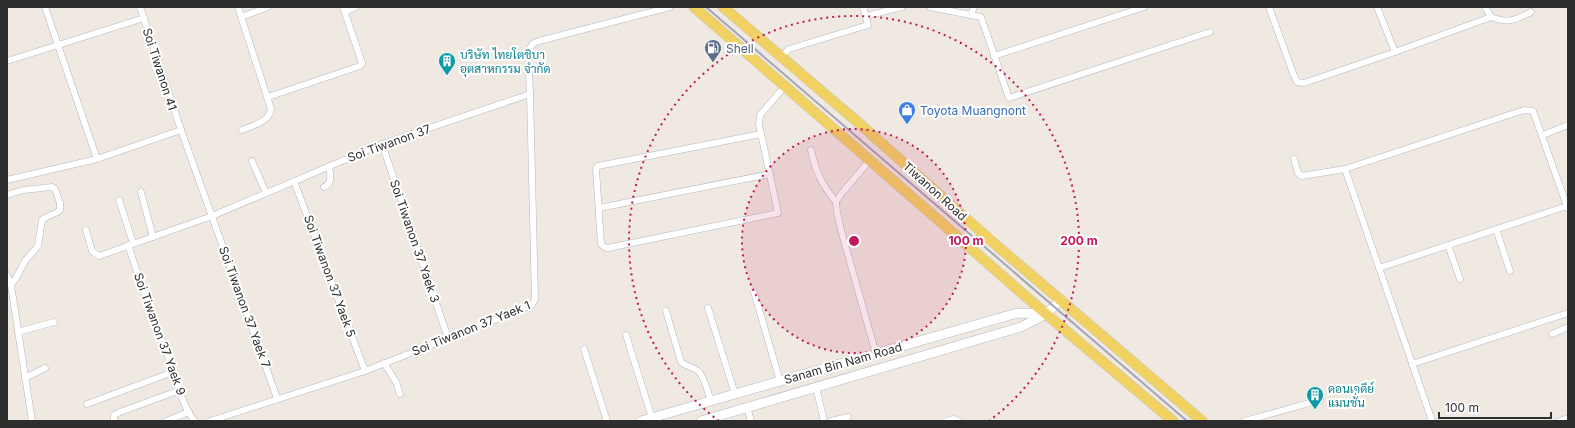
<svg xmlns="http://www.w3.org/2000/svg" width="1575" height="428" font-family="Inter,Sarabun,sans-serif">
	<rect width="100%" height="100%" fill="#efe9e1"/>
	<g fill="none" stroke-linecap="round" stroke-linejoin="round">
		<defs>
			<g id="street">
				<polyline points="45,7 97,159"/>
				<polyline points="140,7 181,130 277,398"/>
				<path d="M238 7 271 109C269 122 254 125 242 130"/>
				<polyline points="930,7 981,17 1009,98 1210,32"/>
				<path d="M1269 7 1293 73 1297 82 1304 83 1395 52 1491 17C1509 24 1514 20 1531 12"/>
				<polyline points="1377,7 1395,52"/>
				<polyline points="1485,7 1491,17"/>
				<polyline points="345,12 356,7"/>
				<polyline points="971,15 974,7"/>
				<polyline points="866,16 902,7"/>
				<polyline points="241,17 268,7"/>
				<polyline points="994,56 1144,7"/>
				<polyline points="781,57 789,49 868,25 863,7"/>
				<polyline points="7,61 144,18"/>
				<polyline points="268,97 360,66 362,63 343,7"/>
				<polyline points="761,134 598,166 596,169 601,244 604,247 608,248 778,213 759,124 760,115 785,86"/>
				<polyline points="1543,135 1568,125"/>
				<polyline points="382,144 448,338"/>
				<path d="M811 150C816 173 821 183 836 202"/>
				<polyline points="1294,159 1298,173 1302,176 1345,169 1524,110 1533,111 1568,209"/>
				<polyline points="252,161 266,193"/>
				<polyline points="1345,169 1432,421"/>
				<polyline points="7,179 7,180 97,159 181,130"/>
				<polyline points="294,181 365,371"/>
				<path d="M324 187C333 183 330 175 329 166"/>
				<polyline points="141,192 153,237"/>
				<path d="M7 195 23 190 52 187 55 189 60 203V210C55 215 47 215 42 220L38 246 25 261 16 278 11 285"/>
				<polyline points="119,200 133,243"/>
				<polyline points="836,202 837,212 841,230 876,354"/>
				<polyline points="836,202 841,194 870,160"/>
				<polyline points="599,208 770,174"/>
				<polyline points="1496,229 1510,271"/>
				<polyline points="86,230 92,251 99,256 212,216 382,144 530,94 528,53 532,44 539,41 670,7"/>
				<path d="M128 245C142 287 157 329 173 370 178 385 184 410 195 421"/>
				<polyline points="1448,245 1460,279"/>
				<polyline points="1379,268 1567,206"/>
				<polyline points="7,275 11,285 32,421"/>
				<polyline points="754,292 780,381"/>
				<polyline points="708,308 735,394"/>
				<path d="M666 311 681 362C688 368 692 366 698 371 704 375 708 394 711 401"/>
				<polyline points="18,332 54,322"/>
				<polyline points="1552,334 1568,327"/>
				<polyline points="626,335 652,418"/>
				<polyline points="584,349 607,421"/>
				<polyline points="384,363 396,382 400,394"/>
				<polyline points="1412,364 1568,313"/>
				<polyline points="25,378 45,368"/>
				<polyline points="816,387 824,421"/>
				<polyline points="87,404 173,372"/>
				<polyline points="747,407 751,421"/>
				<polyline points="114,421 114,415 120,412 180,390"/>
				<polyline points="166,421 189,412"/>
				<polyline points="210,421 365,371 532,305 535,299 530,94"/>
				<polyline points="831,421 848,417"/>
				<polyline points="947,421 954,419 959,421"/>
				<polyline points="1245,421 1320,400"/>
				<polyline points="1560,421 1568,418"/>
			</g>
			<g id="secondary">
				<polyline points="641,421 1017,313 1046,314"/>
				<polyline points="701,421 1021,327 1046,314 1061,300"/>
			</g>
			<g id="primary">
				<polyline points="694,7 1046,314 1173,421"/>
				<polyline points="723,7 861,125 996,245 1202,421"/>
			</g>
		</defs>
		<use href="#street" stroke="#b4b7c1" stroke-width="7"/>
		<use href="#secondary" stroke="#b4b7c1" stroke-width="10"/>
		<use href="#primary" stroke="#c9c9c9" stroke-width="11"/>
		<use href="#street" stroke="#fff" stroke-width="6"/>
		<use href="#secondary" stroke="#fff" stroke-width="9"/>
		<use href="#primary" stroke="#f2d163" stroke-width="10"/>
		<polyline stroke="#a3a6b8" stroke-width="2" points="706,7 1187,421"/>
	</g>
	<circle cx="854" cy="241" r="112" fill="#c2185b" fill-opacity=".12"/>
	<g fill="none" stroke="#c2185b" stroke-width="2" stroke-dasharray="2 4">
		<circle cx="854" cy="241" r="112"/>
		<path d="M719 421A225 225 0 1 1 989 421"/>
	</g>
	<defs>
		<symbol id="fuel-pin" viewBox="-11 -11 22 30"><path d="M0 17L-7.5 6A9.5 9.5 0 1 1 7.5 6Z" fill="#5c6f8a" stroke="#fff"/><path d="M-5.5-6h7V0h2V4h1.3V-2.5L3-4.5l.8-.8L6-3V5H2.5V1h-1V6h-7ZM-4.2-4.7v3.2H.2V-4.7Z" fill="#fff"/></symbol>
		<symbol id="building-pin" viewBox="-11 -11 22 30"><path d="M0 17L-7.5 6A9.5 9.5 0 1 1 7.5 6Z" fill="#0f9aa8" stroke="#fff"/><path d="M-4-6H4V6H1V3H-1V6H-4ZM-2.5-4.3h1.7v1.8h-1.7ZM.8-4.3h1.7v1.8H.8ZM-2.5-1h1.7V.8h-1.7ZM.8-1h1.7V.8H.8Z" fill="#fff"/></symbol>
		<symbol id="shop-pin" viewBox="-11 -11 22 30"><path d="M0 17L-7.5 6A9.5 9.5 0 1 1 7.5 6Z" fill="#3f7fe0" stroke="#fff"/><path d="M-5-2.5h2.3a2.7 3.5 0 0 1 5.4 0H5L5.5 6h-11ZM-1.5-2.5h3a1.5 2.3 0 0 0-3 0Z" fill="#fff"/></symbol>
	</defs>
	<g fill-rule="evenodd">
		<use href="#fuel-pin" x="703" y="38" width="20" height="27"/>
		<use href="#building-pin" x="437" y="51" width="20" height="27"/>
		<use href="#shop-pin" x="897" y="100" width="20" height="27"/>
		<use href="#building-pin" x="1305" y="385" width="20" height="27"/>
	</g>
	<g text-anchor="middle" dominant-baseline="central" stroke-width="4" stroke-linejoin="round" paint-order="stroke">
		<g font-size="12" fill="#4e5e75" stroke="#fff" text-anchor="start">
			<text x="726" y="48">Shell</text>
		</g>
		<g font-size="12" fill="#0d838f" stroke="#fff" text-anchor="start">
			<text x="460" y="54">บริษัท ไทยโตชิบา<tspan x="460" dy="14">อุตสาหกรรม จำกัด</tspan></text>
			<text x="1328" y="388">ดอนเจดีย์<tspan x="1328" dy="14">แมนชั่น</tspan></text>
		</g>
		<g font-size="12" fill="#2e2e2e" stroke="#fff">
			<text transform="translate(160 69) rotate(72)">Soi Tiwanon 41</text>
			<text transform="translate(389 143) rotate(-20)">Soi Tiwanon 37</text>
			<text transform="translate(935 191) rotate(42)">Tiwanon Road</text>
			<text transform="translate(415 241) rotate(71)">Soi Tiwanon 37 Yaek 3</text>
			<text transform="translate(330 276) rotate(70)">Soi Tiwanon 37 Yaek 5</text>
			<text transform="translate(245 307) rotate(70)">Soi Tiwanon 37 Yaek 7</text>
			<text transform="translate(471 328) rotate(-22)">Soi Tiwanon 37 Yaek 1</text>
			<text transform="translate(160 334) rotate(70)">Soi Tiwanon 37 Yaek 9</text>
			<text transform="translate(843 363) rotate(-16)">Sanam Bin Nam Road</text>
		</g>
		<g font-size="12" fill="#366cbe" stroke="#fff" text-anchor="start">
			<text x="920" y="110">Toyota Muangnont</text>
		</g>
	</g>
	<circle cx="854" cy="241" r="6" fill="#c2185b" stroke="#fff" stroke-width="2"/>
	<g font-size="12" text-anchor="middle" font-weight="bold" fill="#c2185b" stroke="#fff" stroke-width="4" stroke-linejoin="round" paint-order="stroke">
		<text x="966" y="245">100 m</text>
		<text x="1079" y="245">200 m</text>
	</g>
	<rect width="1575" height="428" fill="none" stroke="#2e2e2e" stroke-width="16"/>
	<path d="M1439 412v6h112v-6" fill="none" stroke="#2e2e2e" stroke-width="2"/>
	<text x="1445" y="412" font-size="12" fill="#2e2e2e" stroke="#ffffff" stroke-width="3" paint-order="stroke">100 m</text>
</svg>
